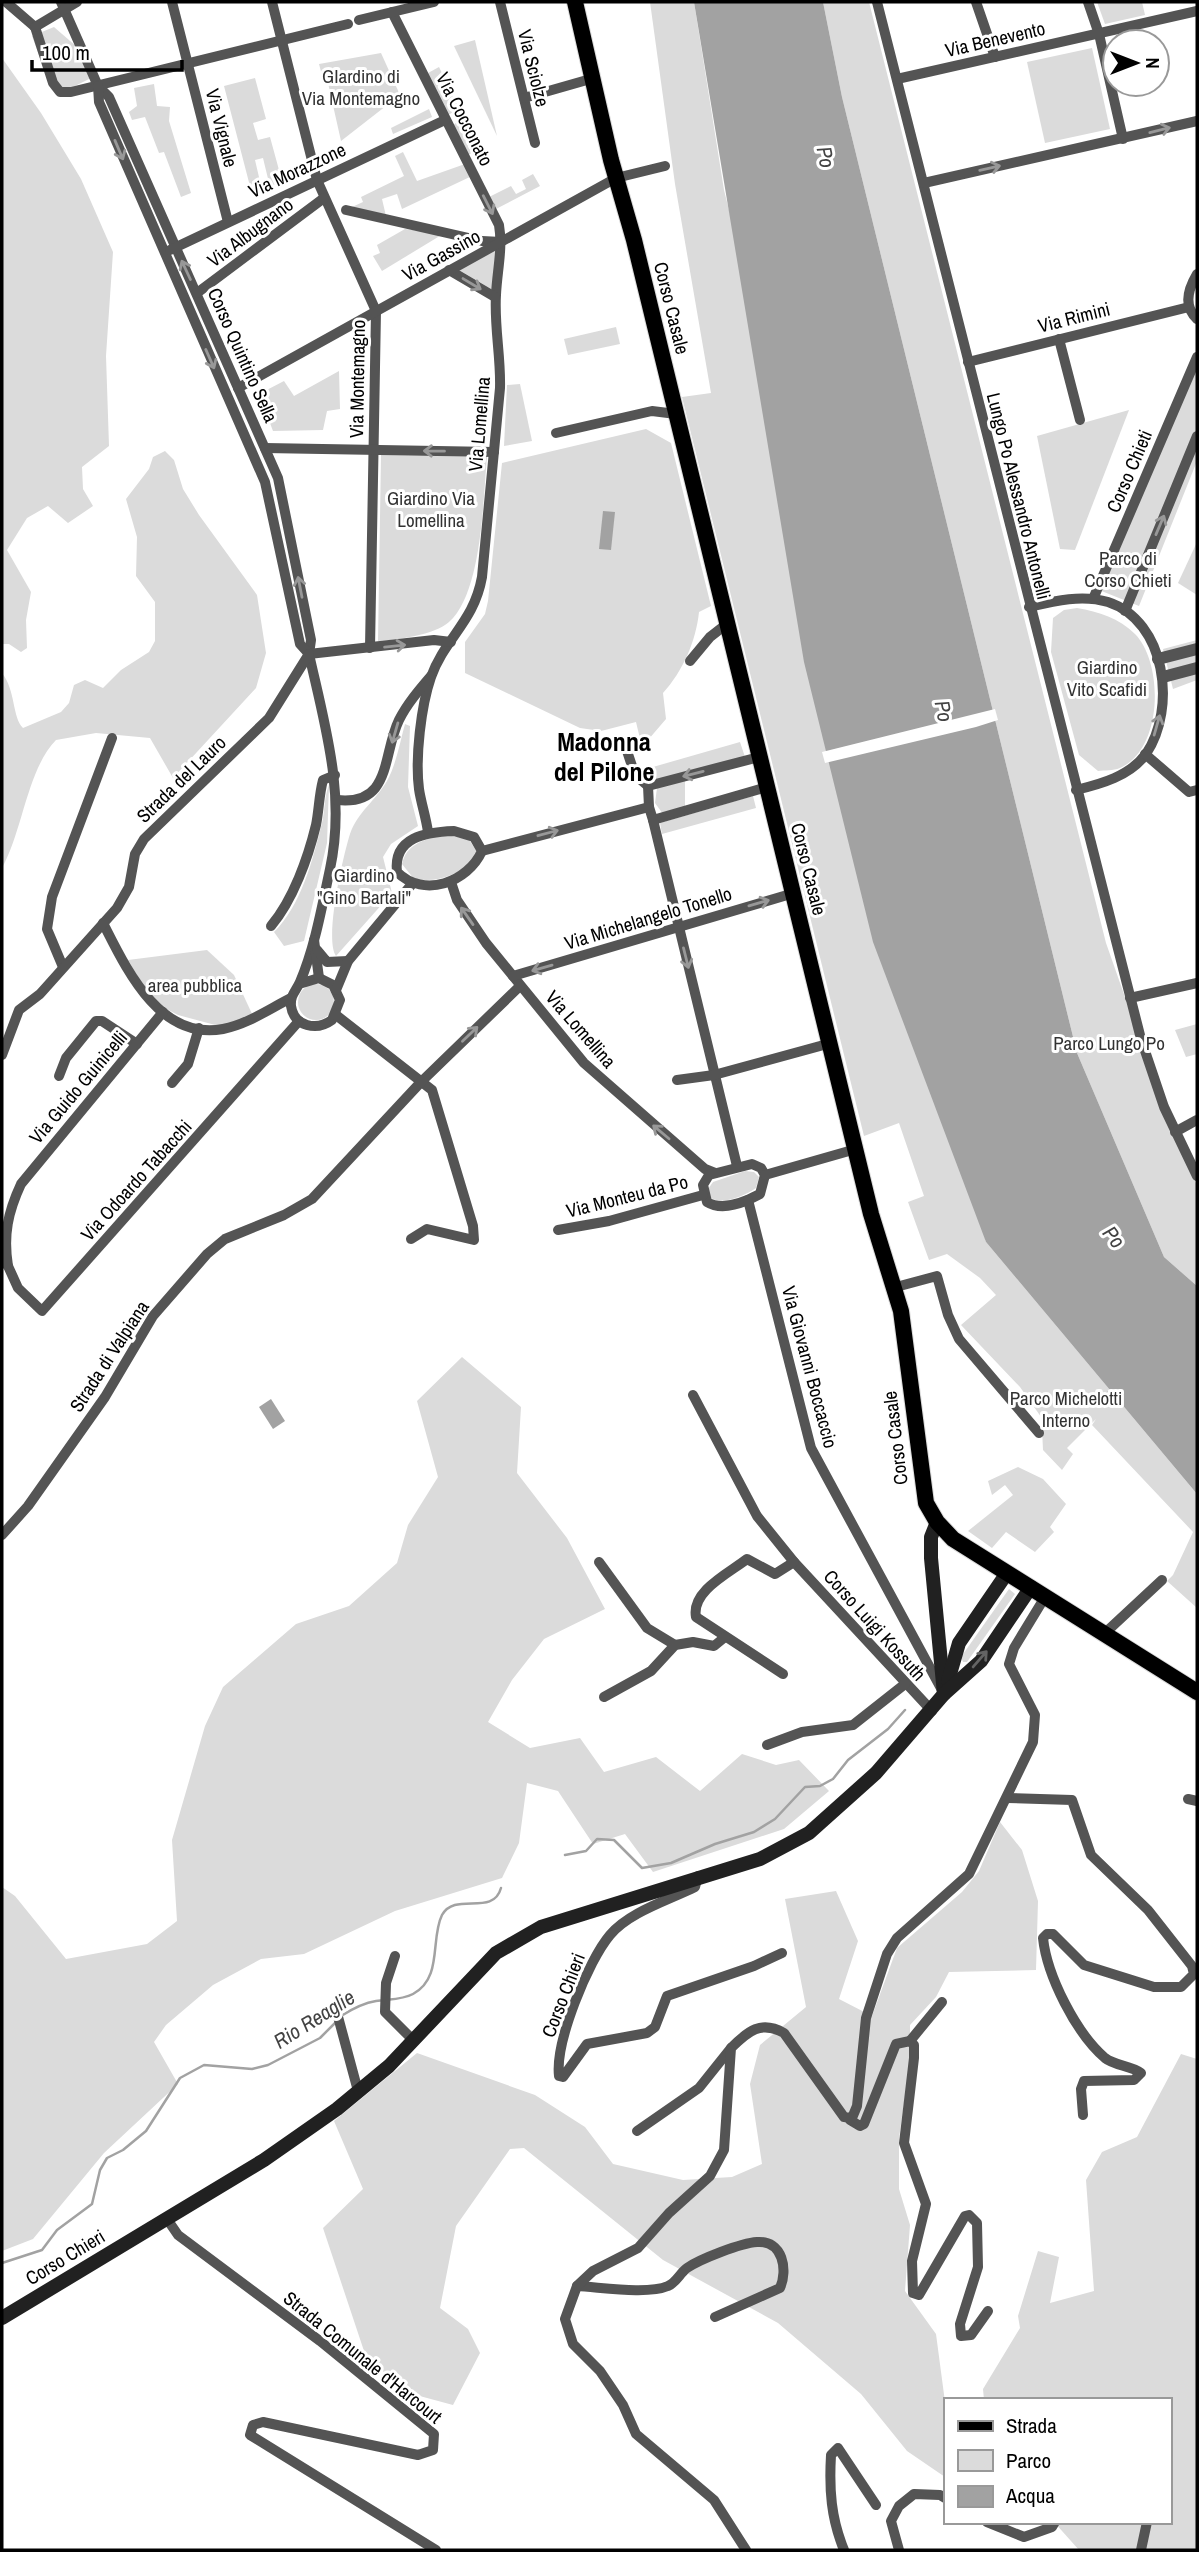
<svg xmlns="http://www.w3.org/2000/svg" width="1199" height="2552" font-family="'Archivo Narrow',sans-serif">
	<rect width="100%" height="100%" fill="#fff"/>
	<g fill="#dbdbdb">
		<polygon points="650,2 694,2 724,190 986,1242 1197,1494 1197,1608 1167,1581 1173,1575 1193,1532 1092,1425 1096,1419 1067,1448 1073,1454 1062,1470 1043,1450 1042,1429 1046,1424 1020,1387 961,1325 996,1295 980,1278 947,1254 929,1260 908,1202 924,1196 899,1123 864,1136 682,397 711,393 675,184"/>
		<polygon points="823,2 869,2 1106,943 1152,1074 1197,1186 1197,1286 1164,1257 1077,1053 842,97"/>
		<polygon points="1097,2 1142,2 1145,15 1105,24"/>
		<polygon points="54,27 77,47 91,78 71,88 52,90 32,36"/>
		<polygon points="475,40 497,136 454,46"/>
		<polygon points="1092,48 1110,129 1045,143 1027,62"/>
		<polygon points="381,53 400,95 341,141 328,83 324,83 319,64"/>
		<polygon points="2,58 41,113 81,179 113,252 106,356 109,446 82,467 83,489 93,506 68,523 48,506 27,518 7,550 31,592 26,620 27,648 21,652 9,644 2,644"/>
		<polygon points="439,67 479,149 468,155 453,125 462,119 457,110 448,115 428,73"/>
		<polygon points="255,78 266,119 253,123 258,140 270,137 282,181 270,187 263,158 255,160 262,190 252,194 224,86"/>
		<polygon points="154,84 157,106 170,107 169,121 191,193 181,197 164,152 159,153 145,117 132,120 129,112 137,106 134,88"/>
		<polygon points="429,109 432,117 393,134 391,128"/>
		<polygon points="403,152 417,181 465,164 472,176 402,209 397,194 382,199 386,216 352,207 363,202 361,197 404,176 395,156"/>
		<polygon points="533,174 540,186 496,209 489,197 511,186 516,194 526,189 522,180"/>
		<polygon points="405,229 443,234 382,271 373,256 380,253 377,245"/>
		<polygon points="496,249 493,290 459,270"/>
		<polygon points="616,327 620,344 568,355 564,339"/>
		<polygon points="1197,356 1197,461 1139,606 1094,588"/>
		<polygon points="339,371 340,409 327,411 323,430 273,431 259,394 284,381 294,396"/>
		<polygon points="520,384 532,441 504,446 507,385"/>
		<polygon points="1129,410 1075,550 1060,549 1037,436"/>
		<path d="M646 429 671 443 711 606 699 612C696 641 683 671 663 693L666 719 642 747 636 722 601 731 580 728 465 673V642L485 614 488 601 502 463Z"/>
		<path d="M165 451 174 460 183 489 199 515 257 595 266 653 256 688 173 778 150 738 96 733 56 740C27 770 23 830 2 868V673C16 691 12 717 23 728L61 712 69 703 74 685 85 680 103 688 121 670 149 652 155 641V602L136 576 137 537 126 499 149 469 153 457Z"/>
		<path d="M381 455 487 457C483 500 482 593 449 622 435 635 396 640 378 641Z"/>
		<polygon points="1197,542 1197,595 1178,583"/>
		<path d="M1077 608C1099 612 1119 618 1135 634 1164 664 1163 749 1120 768 1113 771 1105 770 1098 771L1079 755 1051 652 1053 618 1064 610Z"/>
		<polygon points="1197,640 1197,680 1173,689 1163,649"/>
		<path d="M405 724 410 726 408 787 418 826 391 844 383 857 392 893 336 956C324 939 343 856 350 834 357 813 376 800 387 781 396 765 400 742 405 724Z"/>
		<polygon points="740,742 745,757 650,782 639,771"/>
		<polygon points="685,780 685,807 663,814 655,803 657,788"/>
		<path d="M329 785 327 843 304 941 284 946 274 932C301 906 313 859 322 823 325 810 324 797 329 785Z"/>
		<polygon points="753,796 756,808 662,834 660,823"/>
		<path d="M443 835 468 838 477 852 475 861C456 875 438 883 414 879L402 864C406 844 425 839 443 835Z"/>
		<polygon points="207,950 234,975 253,1016 219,1026 178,1015 153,1002 128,960"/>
		<circle cx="316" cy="1002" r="18"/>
		<polygon points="1197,1024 1197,1054 1186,1057 1175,1030"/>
		<path d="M745 1171 754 1172 759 1177 756 1188C744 1196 722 1206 709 1197L708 1189 713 1182Z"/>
		<polygon points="462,1357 521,1407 517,1473 567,1538 605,1609 544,1639 512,1680 488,1722 530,1748 580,1738 604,1772 656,1757 700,1791 742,1754 776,1765 799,1760 829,1791 784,1829 653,1872 625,1834 593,1844 558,1791 527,1783 519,1843 502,1878 395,1911 304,1954 261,1959 213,1985 166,2025 154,2042 178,2084 104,2153 33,2239 2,2251 2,1887 15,1896 66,1959 147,1944 177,1921 172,1840 205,1726 223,1687 296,1624 349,1606 397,1563 408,1525 438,1477 417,1401"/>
		<polygon points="1018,1467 1043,1479 1066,1504 1050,1527 1054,1532 1035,1552 1006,1532 992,1548 968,1531 1013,1495 1005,1485 992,1495 988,1481"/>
		<polygon points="1009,1589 1015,1594 967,1662 963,1662 961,1657"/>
		<polygon points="1000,1822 1022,1850 1038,1901 1036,1970 949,1972 936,1997 910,2025 910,2061 899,2138 899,2189 910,2225 905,2291 936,2334 945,2402 945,2477 907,2451 861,2394 778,2323 663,2260 524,2148 510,2149 456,2226 440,2308 468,2329 480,2353 453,2405 416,2395 367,2360 323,2228 363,2189 334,2121 417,2053 535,2095 585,2127 613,2164 683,2180 732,2177 762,2164 750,2084 760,2045 806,2007 785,1899 836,1891 858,1941 839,1999 872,2016 897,1948 962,1892 979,1871"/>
		<polygon points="1181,2054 1197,2059 1197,2550 1079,2550 1054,2522 1169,2522 1169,2400 984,2400 983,2389 1020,2328 1018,2316 1038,2251 1059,2257 1050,2303 1094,2291 1086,2180 1102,2152 1137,2137"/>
	</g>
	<g fill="#a2a2a2">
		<polygon points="694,2 823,2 842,97 1077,1053 1164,1257 1197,1286 1197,1494 986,1242 873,942 804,662"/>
		<polygon points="603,511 615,512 611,550 599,549"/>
		<polygon points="271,1399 285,1421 273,1429 259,1407"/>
	</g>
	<polygon fill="#fff" points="995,709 998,720 976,727 825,763 822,752"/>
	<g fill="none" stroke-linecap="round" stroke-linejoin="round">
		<g stroke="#a2a2a2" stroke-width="2.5">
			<polyline points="1102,1397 1113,1389"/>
			<polyline points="565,1855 586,1851 597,1839 614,1840 642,1868 671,1863 715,1844 754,1832 775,1819 805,1787 820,1786 833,1779 848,1760 888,1729 905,1710"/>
			<path d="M341 2016C352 2009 363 2003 376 2001 388 1999 402 2000 413 1994 443 1978 430 1939 442 1915 455 1891 493 1917 501 1888"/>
			<polyline points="2,2263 42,2250 57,2230 92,2204 100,2170 107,2158 123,2150 146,2131 180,2078 204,2065 252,2069 268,2065 320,2038 337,2021"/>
		</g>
		<defs>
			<polyline id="primary" points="575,2 611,160 634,240 871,1214 901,1311 926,1503 937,1522 953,1539 1197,1692"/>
		</defs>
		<use href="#primary" stroke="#dbdbdb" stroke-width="18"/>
		<g stroke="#545454" stroke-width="10">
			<polyline points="6,2 35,27"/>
			<path d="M61 2 98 86 109 97 278 478 311 640 309 654C325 726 346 795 330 869 322 906 315 947 300 982 296 991 290 995 291 1006 294 1027 317 1031 332 1020L340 1000 333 985 319 978 299 984"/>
			<polyline points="172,2 228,222"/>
			<polyline points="272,2 317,180 376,311 370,648"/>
			<polyline points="500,2 535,143"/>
			<polyline points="877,2 1141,1039 1164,1107 1197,1176"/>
			<polyline points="976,2 995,57"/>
			<polyline points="1088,2 1099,34 1123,139"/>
			<path d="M392 12 499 225C503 249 497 271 496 295 494 326 501 357 500 388L482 577C474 622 445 638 431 677 421 706 415 758 419 789 421 803 426 817 428 832"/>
			<polyline points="359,20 434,2"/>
			<polyline points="35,27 53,83 60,92 71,92 348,24"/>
			<polyline points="35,27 77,2"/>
			<polyline points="897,79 1197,11"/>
			<polyline points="98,86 99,102 265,482 300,644 309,654"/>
			<polyline points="524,98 594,78"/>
			<polyline points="924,183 1197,121"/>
			<polyline points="346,210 482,241 501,242"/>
			<polyline points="170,250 445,120"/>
			<polyline points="449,270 495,297"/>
			<path d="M1197 274C1188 289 1183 306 1197 319"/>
			<polyline points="197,293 324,198"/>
			<polyline points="1059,339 1080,420"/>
			<polyline points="968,362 1189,307"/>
			<polyline points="238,388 616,178 665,166"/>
			<polyline points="556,433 652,411 676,414"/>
			<polyline points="265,448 494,452"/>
			<polyline points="1093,599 1197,357"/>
			<path d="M1029 607C1054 601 1082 594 1108 602 1166 621 1177 708 1146 754 1130 776 1101 784 1076 790"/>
			<polyline points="1125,611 1197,436"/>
			<polyline points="309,654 434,640 451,642"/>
			<polyline points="690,661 710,637 728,623"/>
			<polyline points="624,742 635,775 648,786"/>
			<polyline points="1145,754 1189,792 1197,790"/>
			<polyline points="759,757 648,786 649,807 653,820 767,787"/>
			<path d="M337 800C392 806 382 755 399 720 407 704 419 690 431 676"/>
			<polyline points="653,820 737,1166"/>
			<path d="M454 831 474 837 482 851C468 882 424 899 397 872 393 837 426 832 454 831Z"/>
			<polyline points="482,851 649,807"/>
			<polyline points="451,882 457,900 486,943 584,1063 705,1169 715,1173"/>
			<path d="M103 923C126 968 159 1041 223 1029 248 1024 269 1009 291 998"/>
			<path d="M271 926C293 900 308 858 316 825 319 810 319 795 323 780L335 775"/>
			<polyline points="314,940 319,978"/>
			<polyline points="317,950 327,962 348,961"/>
			<polyline points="63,967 47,929 52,897 112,738"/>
			<polyline points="513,976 794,893"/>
			<polyline points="336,990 348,961 412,884"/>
			<polyline points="1130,998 1197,983"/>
			<polyline points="336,1015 432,1090 473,1226 474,1240 427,1229 411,1239"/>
			<polyline points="2,1055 19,1010 40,994 117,908 129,887 135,854 144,839 269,718 309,654"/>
			<polyline points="59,1076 66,1058 96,1021 102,1021 137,1044"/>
			<polyline points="677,1080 714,1075 831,1043"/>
			<polyline points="172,1083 188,1064 199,1028"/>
			<polyline points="1175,1132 1197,1120"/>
			<path d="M752 1164 761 1168 765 1175 760 1194C745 1202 723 1212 707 1202L703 1185 709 1175Z"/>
			<polyline points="765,1175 856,1149"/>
			<polyline points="748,1200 811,1448 942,1690"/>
			<polyline points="558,1230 609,1221 703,1195"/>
			<polyline points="2,1260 8,1266 18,1288 42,1311 299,1021"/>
			<path d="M8 1266C3 1235 8 1212 21 1184L163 1012"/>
			<polyline points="896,1287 937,1276 948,1315 959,1339 1039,1433"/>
			<polyline points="693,1395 757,1516 794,1562 932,1711"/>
			<polyline points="2,1535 28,1506 105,1397 153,1316 207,1254 225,1239 284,1215 312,1199 421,1082 520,986"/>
			<polyline points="599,1562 647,1628 675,1645"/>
			<polyline points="1105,1633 1162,1580"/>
			<path d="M783 1674 696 1617C691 1591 729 1573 747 1559L775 1574 794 1562"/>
			<polyline points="604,1697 651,1671 675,1645 693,1642 714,1646 725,1637"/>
			<polyline points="767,1745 802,1732 853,1725 905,1684"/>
			<path d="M1007 1798 1072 1800 1091 1855 1148 1910 1192 1966 1194 1974 1181 1987H1154L1084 1965 1053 1934H1047L1043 1938C1047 1976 1076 2033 1105 2058 1115 2066 1130 2065 1141 2073L1134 2080 1084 2081 1081 2089 1083 2115"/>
			<polyline points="1188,1799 1197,1801"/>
			<path d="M698 1876 695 1887C669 1900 629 1912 610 1935 588 1961 555 2042 559 2076L563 2077 587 2044 647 2033 655 2027 667 1996 754 1966 782 1953"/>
			<polyline points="395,1956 386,1983 385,2012 413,2040"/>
			<polyline points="337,2013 358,2091"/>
			<polyline points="910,2041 942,2002"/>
			<polyline points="850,2120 860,2126 864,2124 896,2044 910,2041 914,2045 914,2058 904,2143 926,2204 912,2261 913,2293 919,2295 965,2216 969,2215 977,2223 978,2267 960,2324 961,2336 971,2335 988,2311"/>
			<polyline points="637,2131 699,2088 731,2048"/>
			<polyline points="167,2219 178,2235 320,2341 434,2434 433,2450 418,2455 263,2422 253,2425 250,2435 436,2550"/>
			<path d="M577 2286C600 2287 647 2295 668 2286 676 2283 680 2273 687 2268 700 2259 741 2243 757 2242 783 2240 788 2270 780 2288L715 2317"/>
			<polyline points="987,2522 1024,2537 1052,2527 1055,2522"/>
			<path d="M746 2550 714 2500 636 2434 623 2405 600 2371 573 2344 565 2319 577 2286 593 2271 638 2248 669 2213 710 2176 724 2150 731 2048C748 2031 761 2020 784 2033L844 2117 852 2118 857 2106 866 2018 887 1954 897 1938 969 1874 1033 1742 1035 1715 1009 1664 1014 1648 1045 1597"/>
			<path d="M844 2550C831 2518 829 2490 831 2455L838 2448 876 2505"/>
			<polyline points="899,2550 891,2521 899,2506 914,2494 940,2495 945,2498"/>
			<polyline points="1141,2550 1147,2522"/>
		</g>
		<g stroke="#545454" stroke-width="12">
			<polyline points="1158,659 1197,649"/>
			<polyline points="1163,677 1197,668"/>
		</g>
		<g stroke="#212121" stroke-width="14">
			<polyline points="937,1522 931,1537 931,1558 944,1694"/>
			<polyline points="948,1681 959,1643 1007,1573"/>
			<polyline points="2,2318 264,2160 337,2109 389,2066 496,1953 541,1927 760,1859 809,1833 876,1773 944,1694 981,1661 1031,1587"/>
		</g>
		<use href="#primary" stroke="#000" stroke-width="16"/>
	</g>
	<defs><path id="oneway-shaft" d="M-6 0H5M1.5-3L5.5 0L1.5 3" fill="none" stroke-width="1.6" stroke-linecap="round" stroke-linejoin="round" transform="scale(1.75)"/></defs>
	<g stroke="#989898">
		<use href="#oneway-shaft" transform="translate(1160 130) rotate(-14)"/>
		<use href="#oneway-shaft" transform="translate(119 150) rotate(67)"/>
		<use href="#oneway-shaft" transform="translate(990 168) rotate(-13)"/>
		<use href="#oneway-shaft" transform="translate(488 205) rotate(63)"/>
		<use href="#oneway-shaft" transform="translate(186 270) rotate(-115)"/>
		<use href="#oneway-shaft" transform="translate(472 284) rotate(31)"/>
		<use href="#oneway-shaft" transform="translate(210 359) rotate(66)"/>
		<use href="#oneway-shaft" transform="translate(434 451) rotate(-179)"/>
		<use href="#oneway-shaft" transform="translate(1160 525) rotate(-67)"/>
		<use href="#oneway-shaft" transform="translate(300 587) rotate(-101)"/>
		<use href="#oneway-shaft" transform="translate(395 646) rotate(-6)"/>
		<use href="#oneway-shaft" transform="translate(1157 725) rotate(-74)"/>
		<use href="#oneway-shaft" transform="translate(395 733) rotate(106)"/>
		<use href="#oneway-shaft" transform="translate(693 774) rotate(166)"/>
		<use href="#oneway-shaft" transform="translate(548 833) rotate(-15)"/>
		<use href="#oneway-shaft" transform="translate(759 903) rotate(-16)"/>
		<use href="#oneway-shaft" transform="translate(467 916) rotate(-125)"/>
		<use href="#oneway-shaft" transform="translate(686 958) rotate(76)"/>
		<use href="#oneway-shaft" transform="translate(542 968) rotate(164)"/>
		<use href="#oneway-shaft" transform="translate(470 1034) rotate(-44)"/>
		<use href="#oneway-shaft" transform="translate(661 1132) rotate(-140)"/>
	</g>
	<use stroke="#646464" href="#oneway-shaft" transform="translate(980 1659) rotate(-49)"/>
	<g text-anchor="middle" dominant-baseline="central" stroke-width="6" stroke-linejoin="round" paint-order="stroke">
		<g font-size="19" fill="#000" stroke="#fff">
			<text transform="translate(995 39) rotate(-13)">Via Benevento</text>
			<text transform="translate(534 68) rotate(76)">Via Sciolze</text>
			<text transform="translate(465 119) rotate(63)">Via Cocconato</text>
			<text transform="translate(222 128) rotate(76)">Via Vignale</text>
			<text transform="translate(297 170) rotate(-25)">Via Morazzone</text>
			<text transform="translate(250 232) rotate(-37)">Via Albugnano</text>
			<text transform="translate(441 255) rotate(-29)">Via Gassino</text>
			<text transform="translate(672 308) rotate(76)">Corso Casale</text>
			<text transform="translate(1074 317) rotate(-14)">Via Rimini</text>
			<text transform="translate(243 355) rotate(66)">Corso Quintino Sella</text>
			<text transform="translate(357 379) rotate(-89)">Via Montemagno</text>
			<text transform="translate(479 424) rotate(-85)">Via Lomellina</text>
			<text transform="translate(1129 471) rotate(-67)">Corso Chieti</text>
			<text transform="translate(1019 496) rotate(76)">Lungo Po Alessandro Antonelli</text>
			<text transform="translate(181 779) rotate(-44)">Strada del Lauro</text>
			<text transform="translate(809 869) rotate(76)">Corso Casale</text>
			<text transform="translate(648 918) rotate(-17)">Via Michelangelo Tonello</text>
			<text transform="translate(581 1029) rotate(49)">Via Lomellina</text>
			<text transform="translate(78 1087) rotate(-50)">Via Guido Guinicelli</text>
			<text transform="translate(136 1180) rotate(-48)">Via Odoardo Tabacchi</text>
			<text transform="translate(627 1196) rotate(-14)">Via Monteu da Po</text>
			<text transform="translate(109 1356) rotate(-57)">Strada di Valpiana</text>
			<text transform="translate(810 1367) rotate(75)">Via Giovanni Boccaccio</text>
			<text transform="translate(895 1438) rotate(-97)">Corso Casale</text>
			<text transform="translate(875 1625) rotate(48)">Corso Luigi Kossuth</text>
			<text transform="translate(563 1995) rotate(-69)">Corso Chieri</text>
			<text transform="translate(65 2257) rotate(-31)">Corso Chieri</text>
			<text transform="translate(363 2357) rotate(39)">Strada Comunale d'Harcourt</text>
		</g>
		<g font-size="19" fill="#323232" stroke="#fff">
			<text x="361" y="76">GIardino di<tspan x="361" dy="22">Via Montemagno</tspan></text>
			<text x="431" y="498">Giardino Via<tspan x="431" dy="22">Lomellina</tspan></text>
			<text x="1128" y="558">Parco di<tspan x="1128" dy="22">Corso Chieti</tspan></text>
			<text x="1107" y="667">Giardino<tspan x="1107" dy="22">Vito Scafidi</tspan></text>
			<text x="364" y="875">Giardino<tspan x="364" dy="22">"Gino Bartali"</tspan></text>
			<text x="195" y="985">area pubblica</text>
			<text x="1109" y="1043">Parco Lungo Po</text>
			<text x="1066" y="1398">Parco Michelotti<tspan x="1066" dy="22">Interno</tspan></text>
		</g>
		<g font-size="21" font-style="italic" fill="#434343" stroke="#fff">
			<text transform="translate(826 157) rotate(78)">Po</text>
			<text transform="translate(944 711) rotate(78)">Po</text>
			<text transform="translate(1114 1237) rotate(52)">Po</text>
			<text transform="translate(314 2019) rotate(-32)">Rio Reaglie</text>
		</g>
		<g font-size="26" font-weight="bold" fill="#000" stroke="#fff">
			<text x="604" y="741">Madonna<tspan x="604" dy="30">del Pilone</tspan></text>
		</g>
	</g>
	<rect width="1199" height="2552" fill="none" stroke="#000000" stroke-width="7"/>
	<rect x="944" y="2398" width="228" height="126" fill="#ffffff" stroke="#999999" stroke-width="2"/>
	<rect x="958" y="2421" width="35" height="10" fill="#000000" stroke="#999999" stroke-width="2"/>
	<text x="1006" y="2433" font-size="21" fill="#000000">Strada</text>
	<rect x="958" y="2450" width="35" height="21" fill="#dbdbdb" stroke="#999999" stroke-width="2"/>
	<text x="1006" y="2468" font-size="21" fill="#000000">Parco</text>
	<rect x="958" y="2486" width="35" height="21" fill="#a2a2a2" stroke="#999999" stroke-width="2"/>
	<text x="1006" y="2503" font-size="21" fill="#000000">Acqua</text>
	<g transform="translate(1136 63) rotate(90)"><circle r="33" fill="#ffffff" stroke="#999999" stroke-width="2"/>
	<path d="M0-5L12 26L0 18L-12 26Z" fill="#000000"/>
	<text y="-10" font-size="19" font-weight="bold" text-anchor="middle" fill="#000000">N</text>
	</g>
	<path d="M32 60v10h150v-10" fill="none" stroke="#000000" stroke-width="3.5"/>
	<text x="42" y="60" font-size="21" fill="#000000" stroke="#ffffff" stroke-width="5" paint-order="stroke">100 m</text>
</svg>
